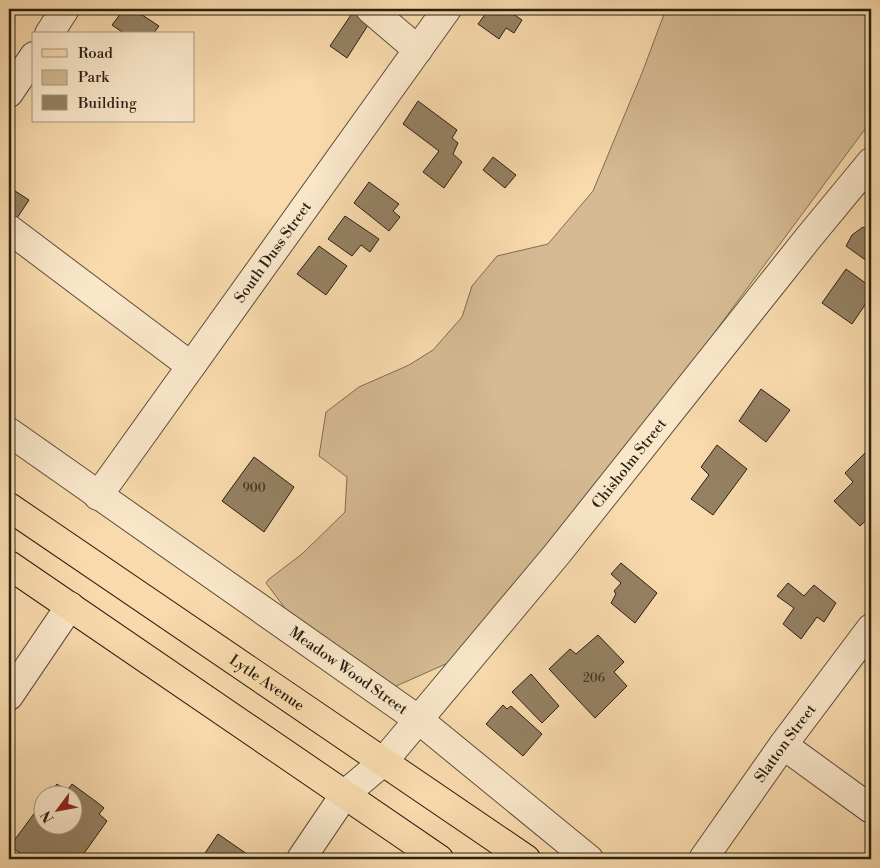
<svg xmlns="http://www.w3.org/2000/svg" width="880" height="868" font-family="'Libre Bodoni',serif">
	<rect width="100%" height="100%" fill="#f8daad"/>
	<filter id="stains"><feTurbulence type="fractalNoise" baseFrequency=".004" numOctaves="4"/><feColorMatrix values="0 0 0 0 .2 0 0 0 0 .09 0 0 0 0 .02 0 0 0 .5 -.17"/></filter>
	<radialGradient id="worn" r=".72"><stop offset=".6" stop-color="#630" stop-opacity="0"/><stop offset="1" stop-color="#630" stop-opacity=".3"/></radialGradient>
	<polygon fill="#d5ba93" stroke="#7f6d53" points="666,9 862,9 871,17 871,121 632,444 448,663 394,687 291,616 266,583 269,579 302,554 345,512 347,477 319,456 326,412 359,387 409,365 433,350 462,317 472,286 497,256 548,244 593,191 642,73"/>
	<g fill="#958163" stroke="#292013">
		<polygon points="124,9 133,9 159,26 153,34 125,34 112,25"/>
		<polygon points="355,9 370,22 347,58 330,46"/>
		<polygon points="489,9 506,9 522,20 514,33 506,28 499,39 478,24"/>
		<polygon points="418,101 457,130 452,138 458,143 453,154 462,162 444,188 423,172 439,151 403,124"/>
		<polygon points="493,157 516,175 505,188 483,170"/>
		<polygon points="369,182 399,204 393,211 400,217 389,231 354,203"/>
		<polygon points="9,187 29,200 13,224 9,221"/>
		<polygon points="345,216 379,239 370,252 361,245 352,256 328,239"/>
		<polygon points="863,227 871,233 871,264 846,246 852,235"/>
		<polygon points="319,246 347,266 326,295 297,274"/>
		<polygon points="846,269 871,287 871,296 852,324 822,303"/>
		<polygon points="761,389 790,410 766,442 739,421"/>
		<polygon points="717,445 747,469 713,515 691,499 709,475 701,467"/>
		<polygon points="865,453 871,460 871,516 860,526 834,501 853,482 845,473"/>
		<polygon points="254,457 294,487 264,532 222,501"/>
		<polygon points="621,563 657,593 635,623 611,603 616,594 614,591 621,583 611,574"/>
		<polygon points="788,583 804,596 814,585 836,603 824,622 817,617 801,639 783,624 794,608 777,596"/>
		<polygon points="598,635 624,662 614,672 627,686 595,718 549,669 570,649 576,654"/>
		<polygon points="531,674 559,706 542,723 512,692"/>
		<polygon points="503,705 507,709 511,706 542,734 523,756 486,724"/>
		<polygon points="57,784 67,791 72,784 98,803 104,808 99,814 107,821 80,859 28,859 10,846 42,803 42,826 72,826 72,796 48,796"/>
		<polygon points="218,834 247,854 243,859 208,859 203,856"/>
	</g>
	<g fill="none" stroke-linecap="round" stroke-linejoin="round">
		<defs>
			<g id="minor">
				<polyline points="370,9 418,50"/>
				<polyline points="49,34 65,9"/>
				<polyline points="9,93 34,56"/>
				<polyline points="9,229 191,366"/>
				<path id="s1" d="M9 432 419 720 589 859"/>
				<path id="s2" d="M98 496 447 9"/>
				<polyline points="9,696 70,606"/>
				<polyline points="783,745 871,809"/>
				<path id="s3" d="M301 859 345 794 383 762 557 554 809 237 871 162"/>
				<path id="s4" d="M703 859 783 745 871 628"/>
			</g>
			<g id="major">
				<path id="s5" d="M9 507 526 859"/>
				<polyline points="9,565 439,859"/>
			</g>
		</defs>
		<use href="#minor" stroke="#5d4e3a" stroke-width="30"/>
		<use href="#major" stroke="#292013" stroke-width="30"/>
		<use href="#minor" stroke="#fae7ca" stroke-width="28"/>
		<use href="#major" stroke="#f8daad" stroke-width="28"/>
	</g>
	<g text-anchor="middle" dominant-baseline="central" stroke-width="5" stroke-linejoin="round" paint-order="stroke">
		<g font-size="12" fill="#443827">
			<text x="254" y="488">900</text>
			<text x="594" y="678">206</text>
		</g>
		<g font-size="15" fill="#292013" stroke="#fae7ca">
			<text stroke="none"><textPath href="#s2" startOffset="300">South Duss Street</textPath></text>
			<text stroke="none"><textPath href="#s3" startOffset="515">Chisholm Street</textPath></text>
			<text stroke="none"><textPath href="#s1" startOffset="415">Meadow Wood Street</textPath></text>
			<text stroke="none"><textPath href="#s5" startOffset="312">Lytle Avenue</textPath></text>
			<text stroke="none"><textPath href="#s4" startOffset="142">Slatton Street</textPath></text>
		</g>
	</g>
	<rect width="880" height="868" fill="none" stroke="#f8daad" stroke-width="30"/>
	<rect x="10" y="10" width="860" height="848" fill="none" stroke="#292013" stroke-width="2.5"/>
	<rect x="15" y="15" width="850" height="838" fill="none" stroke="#292013"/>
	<rect x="32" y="32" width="162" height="90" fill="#fae7ca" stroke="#a69781"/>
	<rect x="42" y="49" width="25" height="8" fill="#f8daad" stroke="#a69781"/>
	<text x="78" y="58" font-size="15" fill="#292013">Road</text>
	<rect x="42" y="70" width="25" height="15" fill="#d5ba93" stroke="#a69781"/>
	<text x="78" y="82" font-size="15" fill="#292013">Park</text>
	<rect x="42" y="95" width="25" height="15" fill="#958163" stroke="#a69781"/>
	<text x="78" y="108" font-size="15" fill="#292013">Building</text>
	<g transform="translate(58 810) rotate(238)"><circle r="24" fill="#fae7ca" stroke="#a69781"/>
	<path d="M0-4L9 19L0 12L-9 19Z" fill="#8f2418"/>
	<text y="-8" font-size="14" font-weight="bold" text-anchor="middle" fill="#292013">N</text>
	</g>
	<rect width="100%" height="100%" filter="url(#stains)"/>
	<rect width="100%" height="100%" fill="url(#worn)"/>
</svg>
